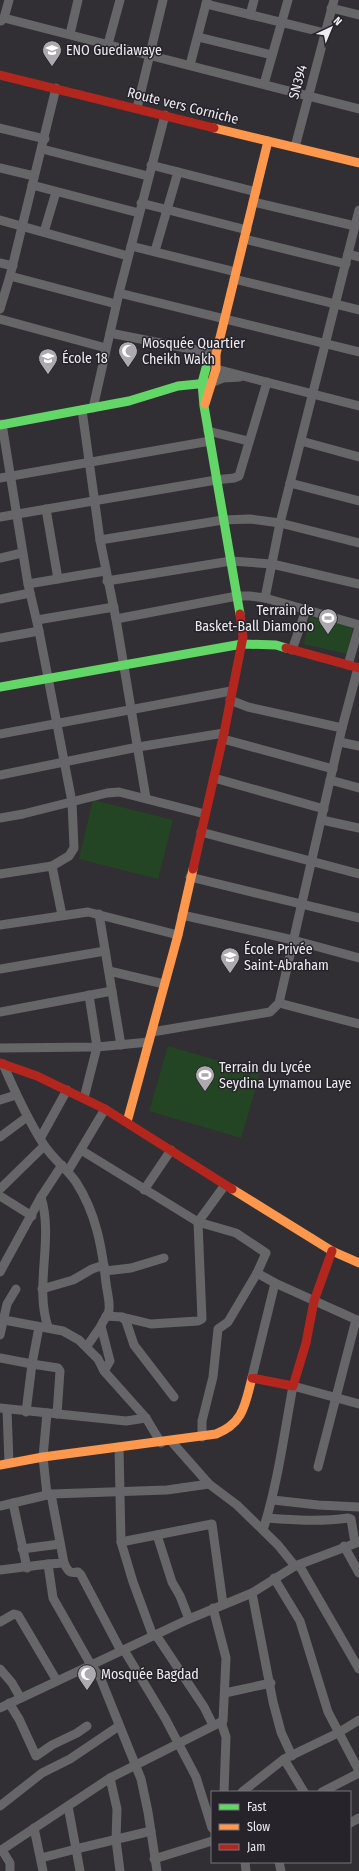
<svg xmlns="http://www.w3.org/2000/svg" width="359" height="1871" font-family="'Fira Sans Condensed',sans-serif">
	<rect width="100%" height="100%" fill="#312f33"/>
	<g fill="#244523">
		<polygon points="310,617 353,627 347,654 304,644"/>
		<polygon points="93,800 173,820 158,879 79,859"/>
		<polygon points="168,1046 260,1073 241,1138 149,1111"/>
	</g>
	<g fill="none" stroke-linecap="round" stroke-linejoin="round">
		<g stroke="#666568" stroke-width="9">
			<polyline points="206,4 325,33"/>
			<polyline points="331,8 359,15"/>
			<polyline points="250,15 254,0"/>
			<polyline points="4,18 359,109"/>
			<polyline points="1,21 4,18 9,0"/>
			<polyline points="70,34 78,0"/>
			<polyline points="198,37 272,55"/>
			<polyline points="108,44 120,0"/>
			<polyline points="190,65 207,0"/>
			<polyline points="264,84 288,0"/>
			<polyline points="137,108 163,0"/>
			<polyline points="0,128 45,139"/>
			<polyline points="295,147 334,0"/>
			<polyline points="42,149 148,176"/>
			<polyline points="151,165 256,192"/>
			<polyline points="0,168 34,176"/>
			<polyline points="32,185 139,213"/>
			<polyline points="253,202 355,226"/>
			<polyline points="141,203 247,230"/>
			<polyline points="0,220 128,256"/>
			<polyline points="44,232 56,192"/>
			<polyline points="244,239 346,264"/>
			<polyline points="131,246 236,272"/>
			<polyline points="155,251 178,172"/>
			<polyline points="348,254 359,257"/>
			<polyline points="0,263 13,266"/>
			<polyline points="10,276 116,304"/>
			<polyline points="234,279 359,310"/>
			<polyline points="119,293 359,352"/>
			<polyline points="0,309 10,276 56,88"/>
			<polyline points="0,319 106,348"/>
			<polyline points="110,333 216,354"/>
			<polyline points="216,369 359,406"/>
			<polyline points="213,382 223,378 240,377"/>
			<polyline points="93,408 119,293 165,115"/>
			<polyline points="82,410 100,540 116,619 146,798"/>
			<polyline points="2,424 28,584 39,631 72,802 74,848 69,856 52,866 62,915"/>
			<polyline points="208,431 248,441"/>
			<polyline points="301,441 359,457"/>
			<polyline points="0,478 210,441"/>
			<polyline points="290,483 359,501"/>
			<polyline points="46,509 58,579"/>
			<polyline points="0,517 216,480 234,478 239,476 267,382"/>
			<polyline points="100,540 223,520 250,519 280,523 359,543"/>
			<polyline points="0,558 22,553"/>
			<polyline points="107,581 231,561 272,564 359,584"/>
			<polyline points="28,584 105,571"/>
			<polyline points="265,598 280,523 359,210"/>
			<polyline points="0,599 30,593"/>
			<polyline points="116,619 237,596 250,596 265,598 359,625"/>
			<polyline points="37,620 114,607"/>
			<polyline points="0,638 39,631"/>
			<polyline points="292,650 306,610"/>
			<polyline points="348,665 359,627"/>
			<polyline points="230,700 248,707 342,728"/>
			<polyline points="0,734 231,691"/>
			<polyline points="223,739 333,769"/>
			<polyline points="340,742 359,746"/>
			<polyline points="0,775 138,747 224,733"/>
			<polyline points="214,778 324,809"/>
			<polyline points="330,780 359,788"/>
			<polyline points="0,818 23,814 107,793 119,792 205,814"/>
			<polyline points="322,820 359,828"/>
			<polyline points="201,832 359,874"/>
			<polyline points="0,874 52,866"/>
			<polyline points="190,877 359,918"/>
			<polyline points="99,914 121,1045"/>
			<polyline points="182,915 293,940 359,958"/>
			<polyline points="0,925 88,912 178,935"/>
			<polyline points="0,969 105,951"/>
			<polyline points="109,971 164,984"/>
			<polyline points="279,1003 359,1024"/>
			<polyline points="0,1012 112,991"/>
			<polyline points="152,1032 270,1012 279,1003 342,728 358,668"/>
			<polyline points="0,1048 97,1047 149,1042"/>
			<path d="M3 1064C15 1092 28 1120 44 1145 53 1159 67 1169 76 1182 96 1213 102 1247 106 1283 107 1292 110 1301 109 1310 108 1316 103 1320 101 1326L110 1361 104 1371"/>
			<polyline points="84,1098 97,1047 89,995"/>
			<polyline points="0,1100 16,1095"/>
			<polyline points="0,1137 27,1117"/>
			<polyline points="41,1137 67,1090"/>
			<polyline points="81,1150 198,1222 236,1233 266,1253 257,1273 228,1322 218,1329 213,1377 202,1421 202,1437"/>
			<polyline points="68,1171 105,1109"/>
			<polyline points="0,1189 44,1146"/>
			<polyline points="144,1190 171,1150"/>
			<polyline points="0,1196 32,1216"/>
			<path d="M41 1197C54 1240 34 1285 48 1327"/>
			<polyline points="105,1271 131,1268 164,1258"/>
			<polyline points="0,1272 41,1197 62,1165"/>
			<polyline points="257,1273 275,1283 359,1321"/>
			<polyline points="42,1289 73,1280 92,1269 104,1265"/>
			<polyline points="106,1316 122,1317 151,1324 198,1321 202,1319 198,1222 225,1185"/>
			<polyline points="122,1317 126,1321 134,1345 174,1397"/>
			<polyline points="4,1320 63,1331 79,1340 98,1359 104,1371 146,1418 161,1443"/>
			<polyline points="0,1335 7,1304 16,1289"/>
			<polyline points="87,1346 101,1326"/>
			<polyline points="0,1358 32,1364 39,1327"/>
			<polyline points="252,1377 275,1283"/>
			<polyline points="0,1408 126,1421 146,1418"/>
			<polyline points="7,1410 9,1463"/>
			<polyline points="26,1412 32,1364 58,1368 60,1371 57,1414"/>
			<polyline points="47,1413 43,1457 47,1495"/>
			<polyline points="171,1441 209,1484 237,1505 278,1545 295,1566"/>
			<polyline points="119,1447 121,1542 133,1582 153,1636"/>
			<polyline points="318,1467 356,1320"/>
			<polyline points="273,1500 318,1505 359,1507"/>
			<polyline points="13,1503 27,1568"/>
			<polyline points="0,1506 51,1494 167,1490 209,1484"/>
			<path d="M267 1518C294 1520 321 1522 348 1518L351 1519 355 1543"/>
			<path d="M263 1530C278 1483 284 1434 293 1386L359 1404"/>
			<polyline points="157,1535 172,1582 180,1596 189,1619"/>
			<polyline points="121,1542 212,1524 223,1604"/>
			<polyline points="344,1546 359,1573"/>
			<polyline points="22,1549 60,1544"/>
			<path d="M64 1563C68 1571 69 1574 78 1572L81 1575 121 1651"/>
			<polyline points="48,1564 64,1563 51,1494"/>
			<polyline points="299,1565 359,1669"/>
			<polyline points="0,1570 48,1564 53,1598 91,1665 100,1677 141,1779 148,1812 157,1871"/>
			<polyline points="274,1578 300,1621 328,1712 359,1771"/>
			<polyline points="252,1593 273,1702 281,1732 292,1756"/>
			<polyline points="0,1622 14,1614 18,1615 57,1681"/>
			<polyline points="156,1635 204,1707 213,1725"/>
			<polyline points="124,1650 165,1718 196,1777 212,1828"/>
			<polyline points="0,1669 12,1683 20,1697"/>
			<polyline points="225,1693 271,1683"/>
			<polyline points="9,1703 19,1719 36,1756 52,1745 77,1733 87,1726"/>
			<polyline points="0,1708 189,1619 252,1593 295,1566 359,1542"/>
			<polyline points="221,1722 226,1737 224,1792"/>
			<polyline points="284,1759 304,1792"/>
			<polyline points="110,1778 117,1809 116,1840 120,1871"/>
			<polyline points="242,1792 284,1759 338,1733 359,1720"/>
			<polyline points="322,1792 359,1773"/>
			<polyline points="0,1806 42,1773 70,1759 119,1726"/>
			<polyline points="68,1806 76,1849 151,1831"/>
			<polyline points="350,1823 359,1818"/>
			<polyline points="34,1828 43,1871"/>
			<polyline points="2,1850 10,1863 10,1871"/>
			<polyline points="0,1851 110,1778 223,1721 226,1658 213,1608"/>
			<polyline points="41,1858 76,1849 80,1871"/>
			<polyline points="154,1859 212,1841"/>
			<polyline points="245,1862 246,1871"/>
			<polyline points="279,1862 281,1871"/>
		</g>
		<g stroke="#63d668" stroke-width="9">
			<polyline points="206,368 202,383 204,406 240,614"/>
			<polyline points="0,425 129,401 178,386 208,383"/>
			<polyline points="0,687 242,644 276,645 286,648"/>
		</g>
		<g stroke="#ff974d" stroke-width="9">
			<polyline points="214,128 359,163"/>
			<polyline points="205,404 216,369 216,354 268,141"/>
			<polyline points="127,1122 178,935 193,869"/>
			<polyline points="232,1189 332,1251 359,1263"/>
			<path d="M0 1465 43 1457 216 1434C244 1423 245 1404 252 1378"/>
		</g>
		<g stroke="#b3261e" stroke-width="9">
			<polyline points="0,75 214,128"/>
			<polyline points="286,648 359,668"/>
			<polyline points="193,869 224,733 243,637 240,614"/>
			<polyline points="0,1063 37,1076 105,1109 232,1189"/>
			<polyline points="252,1378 293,1386 306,1343 314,1301 332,1251"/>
		</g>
	</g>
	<defs>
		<symbol id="university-pin" viewBox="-11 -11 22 30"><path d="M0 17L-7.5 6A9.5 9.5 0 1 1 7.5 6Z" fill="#acaaae" stroke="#26242a"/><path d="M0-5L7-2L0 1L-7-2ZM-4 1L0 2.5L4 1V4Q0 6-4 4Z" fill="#fff"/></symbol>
		<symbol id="mosque-pin" viewBox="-11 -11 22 30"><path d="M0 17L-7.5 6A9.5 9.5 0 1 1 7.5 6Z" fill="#acaaae" stroke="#26242a"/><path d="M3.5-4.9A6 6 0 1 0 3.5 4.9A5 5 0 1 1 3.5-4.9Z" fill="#fff"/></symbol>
		<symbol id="school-pin" viewBox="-11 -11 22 30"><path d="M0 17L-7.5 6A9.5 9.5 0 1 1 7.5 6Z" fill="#acaaae" stroke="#26242a"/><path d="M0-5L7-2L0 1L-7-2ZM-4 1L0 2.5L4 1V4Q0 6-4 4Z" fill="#fff"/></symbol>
		<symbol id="stadium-pin" viewBox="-11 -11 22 30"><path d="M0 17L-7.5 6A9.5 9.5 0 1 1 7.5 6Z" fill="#acaaae" stroke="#26242a"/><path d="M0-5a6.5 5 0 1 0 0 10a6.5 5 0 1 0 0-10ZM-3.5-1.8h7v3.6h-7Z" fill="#fff"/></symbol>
	</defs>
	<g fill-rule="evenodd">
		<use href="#university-pin" x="41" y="39" width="22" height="30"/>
		<use href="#mosque-pin" x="117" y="340" width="22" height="30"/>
		<use href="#school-pin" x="37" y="347" width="22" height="30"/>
		<use href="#stadium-pin" x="317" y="607" width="22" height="30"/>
		<use href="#school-pin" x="219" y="946" width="22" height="30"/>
		<use href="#stadium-pin" x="194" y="1064" width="22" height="30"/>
		<use href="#mosque-pin" x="76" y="1663" width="22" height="30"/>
	</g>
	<g text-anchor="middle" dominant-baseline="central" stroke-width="3" stroke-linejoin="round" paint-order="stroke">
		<g font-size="14" fill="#eeecf1" stroke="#26242a" text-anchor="start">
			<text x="66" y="50">ENO Guediawaye</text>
			<text x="142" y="343">Mosquée Quartier<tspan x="142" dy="16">Cheikh Wakh</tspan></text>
			<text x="62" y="358">École 18</text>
			<text x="314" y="610" text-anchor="end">Terrain de<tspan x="314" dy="16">Basket-Ball Diamono</tspan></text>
			<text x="244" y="949">École Privée<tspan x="244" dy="16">Saint-Abraham</tspan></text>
			<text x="219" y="1067">Terrain du Lycée<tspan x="219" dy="16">Seydina Lymamou Laye</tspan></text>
			<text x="101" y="1674">Mosquée Bagdad</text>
		</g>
		<g font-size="14" fill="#eeecf1" stroke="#26242a">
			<text transform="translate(298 82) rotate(-75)">SN394</text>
			<text transform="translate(183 106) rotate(14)">Route vers Corniche</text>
		</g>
	</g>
	<rect x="211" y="1791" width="140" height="72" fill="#26242a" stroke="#76747a"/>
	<rect x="219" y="1804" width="20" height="6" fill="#63d668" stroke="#76747a"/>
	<text x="247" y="1811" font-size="12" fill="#eeecf1">Fast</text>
	<rect x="219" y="1824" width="20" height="6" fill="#ff974d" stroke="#76747a"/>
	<text x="247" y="1831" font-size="12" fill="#eeecf1">Slow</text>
	<rect x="219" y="1844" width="20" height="6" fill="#b3261e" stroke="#76747a"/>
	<text x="247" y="1851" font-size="12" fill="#eeecf1">Jam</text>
	<g transform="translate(331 28) rotate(44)" stroke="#26242a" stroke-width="3" paint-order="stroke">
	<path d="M0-3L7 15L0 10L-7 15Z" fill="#eeecf1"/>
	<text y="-6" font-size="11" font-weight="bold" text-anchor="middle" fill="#eeecf1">N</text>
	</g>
</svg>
